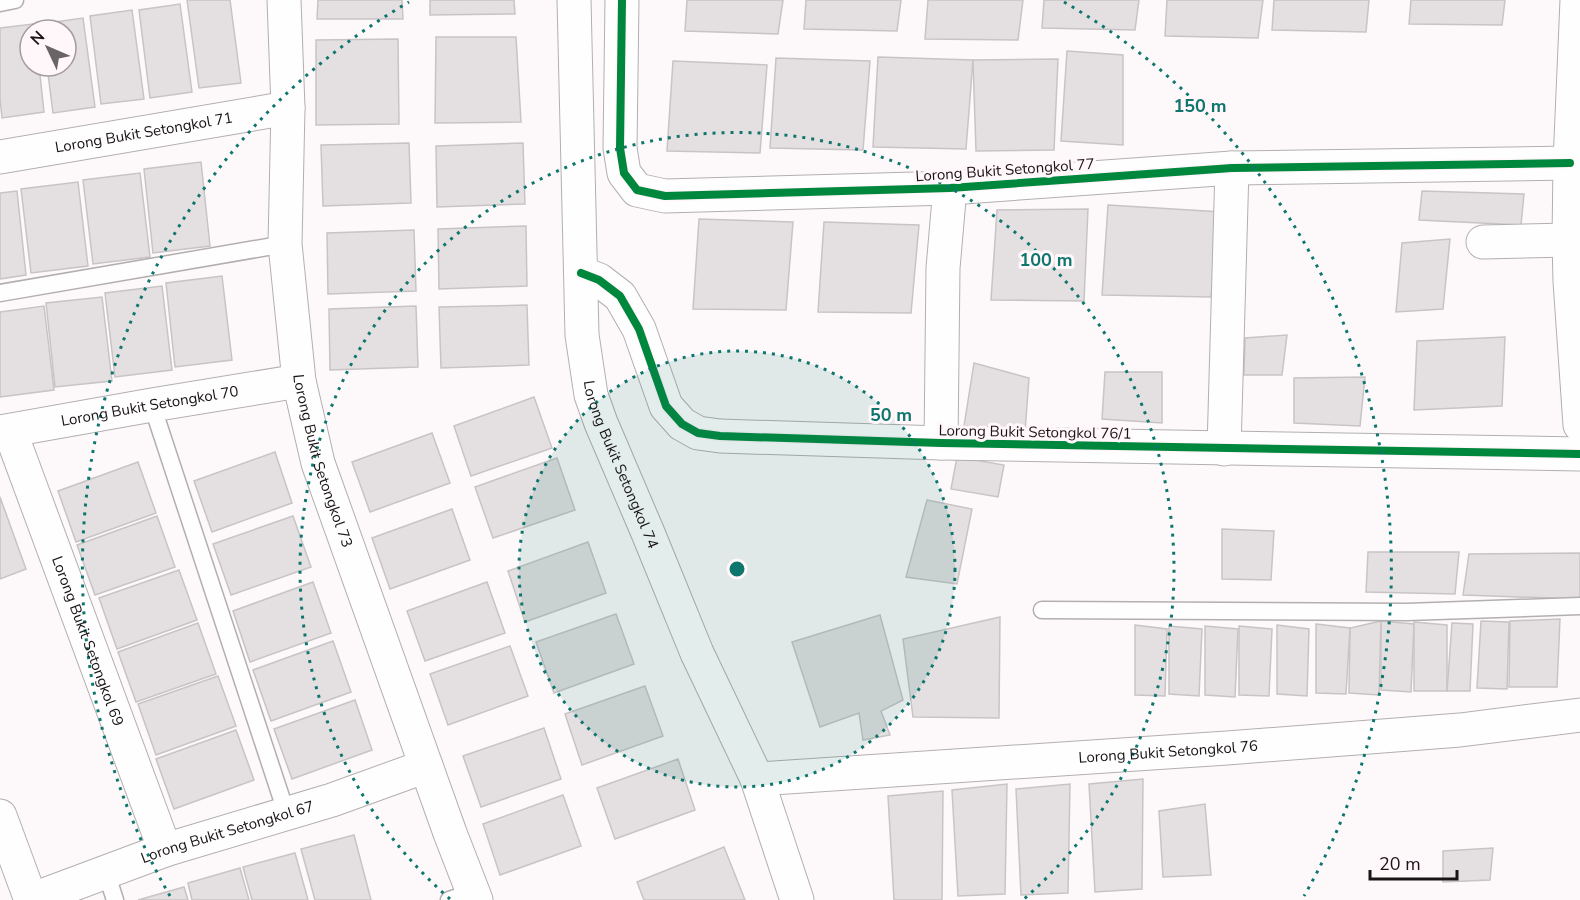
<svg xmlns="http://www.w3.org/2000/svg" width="1580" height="900" font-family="'Nunito Sans',sans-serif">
	<rect width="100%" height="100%" fill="#fdf9fa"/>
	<g fill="#e4dfe0" stroke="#c8c4c5" stroke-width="1.5">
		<polygon points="187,0 230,0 241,83 199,88"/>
		<polygon points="318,0 402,0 403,19 317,19"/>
		<polygon points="430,0 514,0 515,14 430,15"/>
		<polygon points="687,0 783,0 778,34 685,31"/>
		<polygon points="806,0 901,0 897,31 804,29"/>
		<polygon points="928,0 1023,0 1018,40 925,39"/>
		<polygon points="1044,0 1139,0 1135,30 1042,28"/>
		<polygon points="1167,0 1263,0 1258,38 1165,36"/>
		<polygon points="1274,0 1369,0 1366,32 1272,30"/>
		<polygon points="1411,0 1505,0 1502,25 1409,24"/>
		<polygon points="180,4 192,92 150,98 139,10"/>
		<polygon points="132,10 144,99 101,104 90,16"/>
		<polygon points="83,18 95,107 53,113 47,66 66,66 66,30 42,30 41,24"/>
		<polygon points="33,24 34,30 30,30 30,66 39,66 44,112 2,118 0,99 0,28"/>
		<polygon points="436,37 516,37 521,122 435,123"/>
		<polygon points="398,39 399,124 316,125 316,40"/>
		<polygon points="1067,51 1123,55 1123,145 1061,141"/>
		<polygon points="878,57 973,60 966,149 873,147"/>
		<polygon points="776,58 870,61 863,150 770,148"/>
		<polygon points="1058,59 1054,150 976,151 973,60"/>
		<polygon points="673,61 767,65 760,153 667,151"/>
		<polygon points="409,143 411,203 323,206 321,145"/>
		<polygon points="523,143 525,204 437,207 436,146"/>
		<polygon points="201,162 210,246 153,253 144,169"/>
		<polygon points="140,173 150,257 93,264 83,180"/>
		<polygon points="78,182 88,266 31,273 21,189"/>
		<polygon points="17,191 26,275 0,279 0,193"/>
		<polygon points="1422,191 1524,194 1521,225 1419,220"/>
		<polygon points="1108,205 1222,212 1211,297 1102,295"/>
		<polygon points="1088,209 1084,301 991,300 997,210"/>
		<polygon points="699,219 793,222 786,310 693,309"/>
		<polygon points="824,222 919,225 911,313 818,312"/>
		<polygon points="526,226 527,286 439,289 438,229"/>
		<polygon points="414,230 416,291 328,294 327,233"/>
		<polygon points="1450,239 1443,309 1396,312 1402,243"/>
		<polygon points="222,276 232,360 175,367 166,283"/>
		<polygon points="162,286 172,370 115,377 105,293"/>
		<polygon points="102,297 112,381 55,387 46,303"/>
		<polygon points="527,305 529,365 441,368 439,307"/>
		<polygon points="44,306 54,390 0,397 0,312"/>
		<polygon points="416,306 418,367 330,370 329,309"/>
		<polygon points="1287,335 1282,375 1244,375 1245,338"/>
		<polygon points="1505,337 1502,406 1414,410 1417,341"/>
		<polygon points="974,363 1029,378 1025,432 964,426"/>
		<polygon points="1105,372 1162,372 1162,423 1102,419"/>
		<polygon points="1365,377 1360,426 1294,423 1294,378"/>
		<polygon points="534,397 552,448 471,476 454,426"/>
		<polygon points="432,433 450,483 370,512 352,462"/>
		<polygon points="275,452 292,503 212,532 194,481"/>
		<polygon points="957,457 1004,465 998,497 951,489"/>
		<polygon points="557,458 575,510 493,538 475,487"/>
		<polygon points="138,462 156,513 76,542 58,491"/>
		<polygon points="0,497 26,569 0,579"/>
		<polygon points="927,500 972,509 957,584 906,577"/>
		<polygon points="452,509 470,560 390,589 372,538"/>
		<polygon points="157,516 175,567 95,595 77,545"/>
		<polygon points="293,516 311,567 231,595 213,544"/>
		<polygon points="1222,529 1274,531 1271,580 1222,579"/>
		<polygon points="588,542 606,593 525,622 508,571"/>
		<polygon points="1368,552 1459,552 1455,594 1366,592"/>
		<polygon points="1580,553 1580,599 1463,595 1469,554"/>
		<polygon points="179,570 197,620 117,649 99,598"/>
		<polygon points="313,582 331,633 250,662 233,611"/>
		<polygon points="487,582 505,633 425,661 407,611"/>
		<polygon points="616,614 634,664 554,693 536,642"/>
		<polygon points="880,615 903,700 881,711 890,735 863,740 859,713 820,727 792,642"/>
		<polygon points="1000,617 999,718 913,717 903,639"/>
		<polygon points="1560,619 1557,687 1509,687 1510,621"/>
		<polygon points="1381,621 1414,624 1411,692 1381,690"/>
		<polygon points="1381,621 1379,695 1349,693 1350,628"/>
		<polygon points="1481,621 1509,622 1507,689 1477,688"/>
		<polygon points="1414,622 1447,625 1447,691 1414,691"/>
		<polygon points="198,623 216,674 136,702 118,652"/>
		<polygon points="1452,623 1473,624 1470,691 1447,691"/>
		<polygon points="1316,624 1350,628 1346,694 1316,693"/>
		<polygon points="1135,625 1167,629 1165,696 1135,695"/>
		<polygon points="1277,625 1309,629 1307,696 1277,694"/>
		<polygon points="1169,626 1202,629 1199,696 1169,694"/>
		<polygon points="1205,626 1238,629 1235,697 1205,695"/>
		<polygon points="1239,626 1272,629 1269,696 1239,695"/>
		<polygon points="333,641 351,692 271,721 253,670"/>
		<polygon points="510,646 528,696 448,725 430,674"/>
		<polygon points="218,676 236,726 156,755 138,704"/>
		<polygon points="645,686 663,736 582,765 565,714"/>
		<polygon points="355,700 372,750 292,779 274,729"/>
		<polygon points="544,728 561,779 481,807 463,756"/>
		<polygon points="236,730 254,780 174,809 156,759"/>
		<polygon points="678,759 695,810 615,839 597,788"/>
		<polygon points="1143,779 1142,889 1095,892 1089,784"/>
		<polygon points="1007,784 1005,894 958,896 952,790"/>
		<polygon points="1070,784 1068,893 1021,895 1016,789"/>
		<polygon points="943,791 942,900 894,900 888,796"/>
		<polygon points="563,795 581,846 500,875 483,824"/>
		<polygon points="1205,804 1211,875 1163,877 1159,811"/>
		<polygon points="354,835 371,900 315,900 301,849"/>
		<polygon points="724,847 745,900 644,900 637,882"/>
		<polygon points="1493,848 1490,880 1443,882 1443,851"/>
		<polygon points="295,853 308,900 252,900 243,867"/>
		<polygon points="240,868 249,900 192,900 188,883"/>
		<polygon points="184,887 188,900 138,900"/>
	</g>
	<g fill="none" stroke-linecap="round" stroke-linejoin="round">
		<defs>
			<g id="service">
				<polyline points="0,3 15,0"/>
				<polyline points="0,293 285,244"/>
				<polyline points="152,405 287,815"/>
				<polyline points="1042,610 1407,612 1580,606"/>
				<polyline points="106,872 115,900"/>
				<polyline points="449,900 473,892"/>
			</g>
			<g id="minor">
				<path id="s1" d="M284 0 288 108 285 244 299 381 318 463 450 833 476 900"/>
				<path id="s2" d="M574 0 582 335 591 395 601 423 648 533 697 653 757 779 797 900"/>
				<polyline points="622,0 620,148 624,173 637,190 665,196 950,188 1232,168 1570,163"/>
				<polyline points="1577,0 1570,163 1569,240 1570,281 1580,425"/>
				<path id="s3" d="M0 157 288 108"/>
				<polyline points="1483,242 1569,240"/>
				<polyline points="581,273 599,280 620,296 639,329 666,406 682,424 698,433 720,436 941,443 1580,454"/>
				<path id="s4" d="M10 431 165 850"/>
				<path id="s5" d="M0 432 152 405 299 381"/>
				<polyline points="941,443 943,268 950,188"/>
				<polyline points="1224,449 1232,168"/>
				<path id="s6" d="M757 779 1227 748 1460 730 1580 715"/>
				<polyline points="0,816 31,900"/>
				<path id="s7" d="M31 900 165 850 332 800 426 766"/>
			</g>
		</defs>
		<use href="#service" stroke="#b3afb0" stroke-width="19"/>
		<use href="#minor" stroke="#b3afb0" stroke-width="35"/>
		<use href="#service" stroke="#fffefe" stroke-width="16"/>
		<use href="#minor" stroke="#fffefe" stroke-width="33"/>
		<defs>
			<g id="cycleway">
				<polyline points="622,0 620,148 624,173 637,190 665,196 950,188 1232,168 1570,163"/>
				<polyline points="581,273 599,280 620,296 639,329 666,406 682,424 698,433 720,436 941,443 1580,454"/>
			</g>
		</defs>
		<use href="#cycleway" stroke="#fff7f9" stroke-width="11"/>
		<use href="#cycleway" stroke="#00873e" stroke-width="8"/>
	</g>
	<circle cx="737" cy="569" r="218" fill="#0f766e" fill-opacity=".12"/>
	<g fill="none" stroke="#0f766e" stroke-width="3" stroke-dasharray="3 6">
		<circle cx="737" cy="569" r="218"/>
		<path d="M450 899A437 437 0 1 1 1024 899"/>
		<path d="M170 896A655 655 0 0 1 409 2M1064 2A655 655 0 0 1 1304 896"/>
	</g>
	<g text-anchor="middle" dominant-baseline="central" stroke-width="6" stroke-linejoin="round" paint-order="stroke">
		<g font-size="15" fill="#191416" stroke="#fff7f9">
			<text stroke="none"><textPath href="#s3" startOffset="146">Lorong Bukit Setongkol 71</textPath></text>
			<text transform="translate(1005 170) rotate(-4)">Lorong Bukit Setongkol 77</text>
			<text stroke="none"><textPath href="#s5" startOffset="152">Lorong Bukit Setongkol 70</textPath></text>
			<text transform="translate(1035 432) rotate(1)">Lorong Bukit Setongkol 76/1</text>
			<text stroke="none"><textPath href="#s1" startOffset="465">Lorong Bukit Setongkol 73</textPath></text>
			<text stroke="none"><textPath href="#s2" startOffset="471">Lorong Bukit Setongkol 74</textPath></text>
			<text stroke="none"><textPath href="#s4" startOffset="224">Lorong Bukit Setongkol 69</textPath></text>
			<text stroke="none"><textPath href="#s6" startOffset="412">Lorong Bukit Setongkol 76</textPath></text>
			<text stroke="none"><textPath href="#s7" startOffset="208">Lorong Bukit Setongkol 67</textPath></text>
		</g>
	</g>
	<circle cx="737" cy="569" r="9" fill="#0f766e" stroke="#fff7f9" stroke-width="3"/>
	<g font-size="18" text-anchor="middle" font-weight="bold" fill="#0f766e" stroke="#fff7f9" stroke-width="6" stroke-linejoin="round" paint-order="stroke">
		<text x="1200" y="112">150 m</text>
		<text x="1046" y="266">100 m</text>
		<text x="891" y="421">50 m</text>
	</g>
	<g transform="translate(48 48) rotate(314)"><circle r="28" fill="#fff7f9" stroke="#a39c9e" stroke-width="1.5"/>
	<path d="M0-4.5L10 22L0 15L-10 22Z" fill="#696466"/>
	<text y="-9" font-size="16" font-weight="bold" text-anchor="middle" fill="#191416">N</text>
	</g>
	<path d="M1370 870v9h87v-9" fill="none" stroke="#191416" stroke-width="3"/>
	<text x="1379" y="870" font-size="18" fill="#191416" stroke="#fff7f9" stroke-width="4.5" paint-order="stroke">20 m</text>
</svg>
